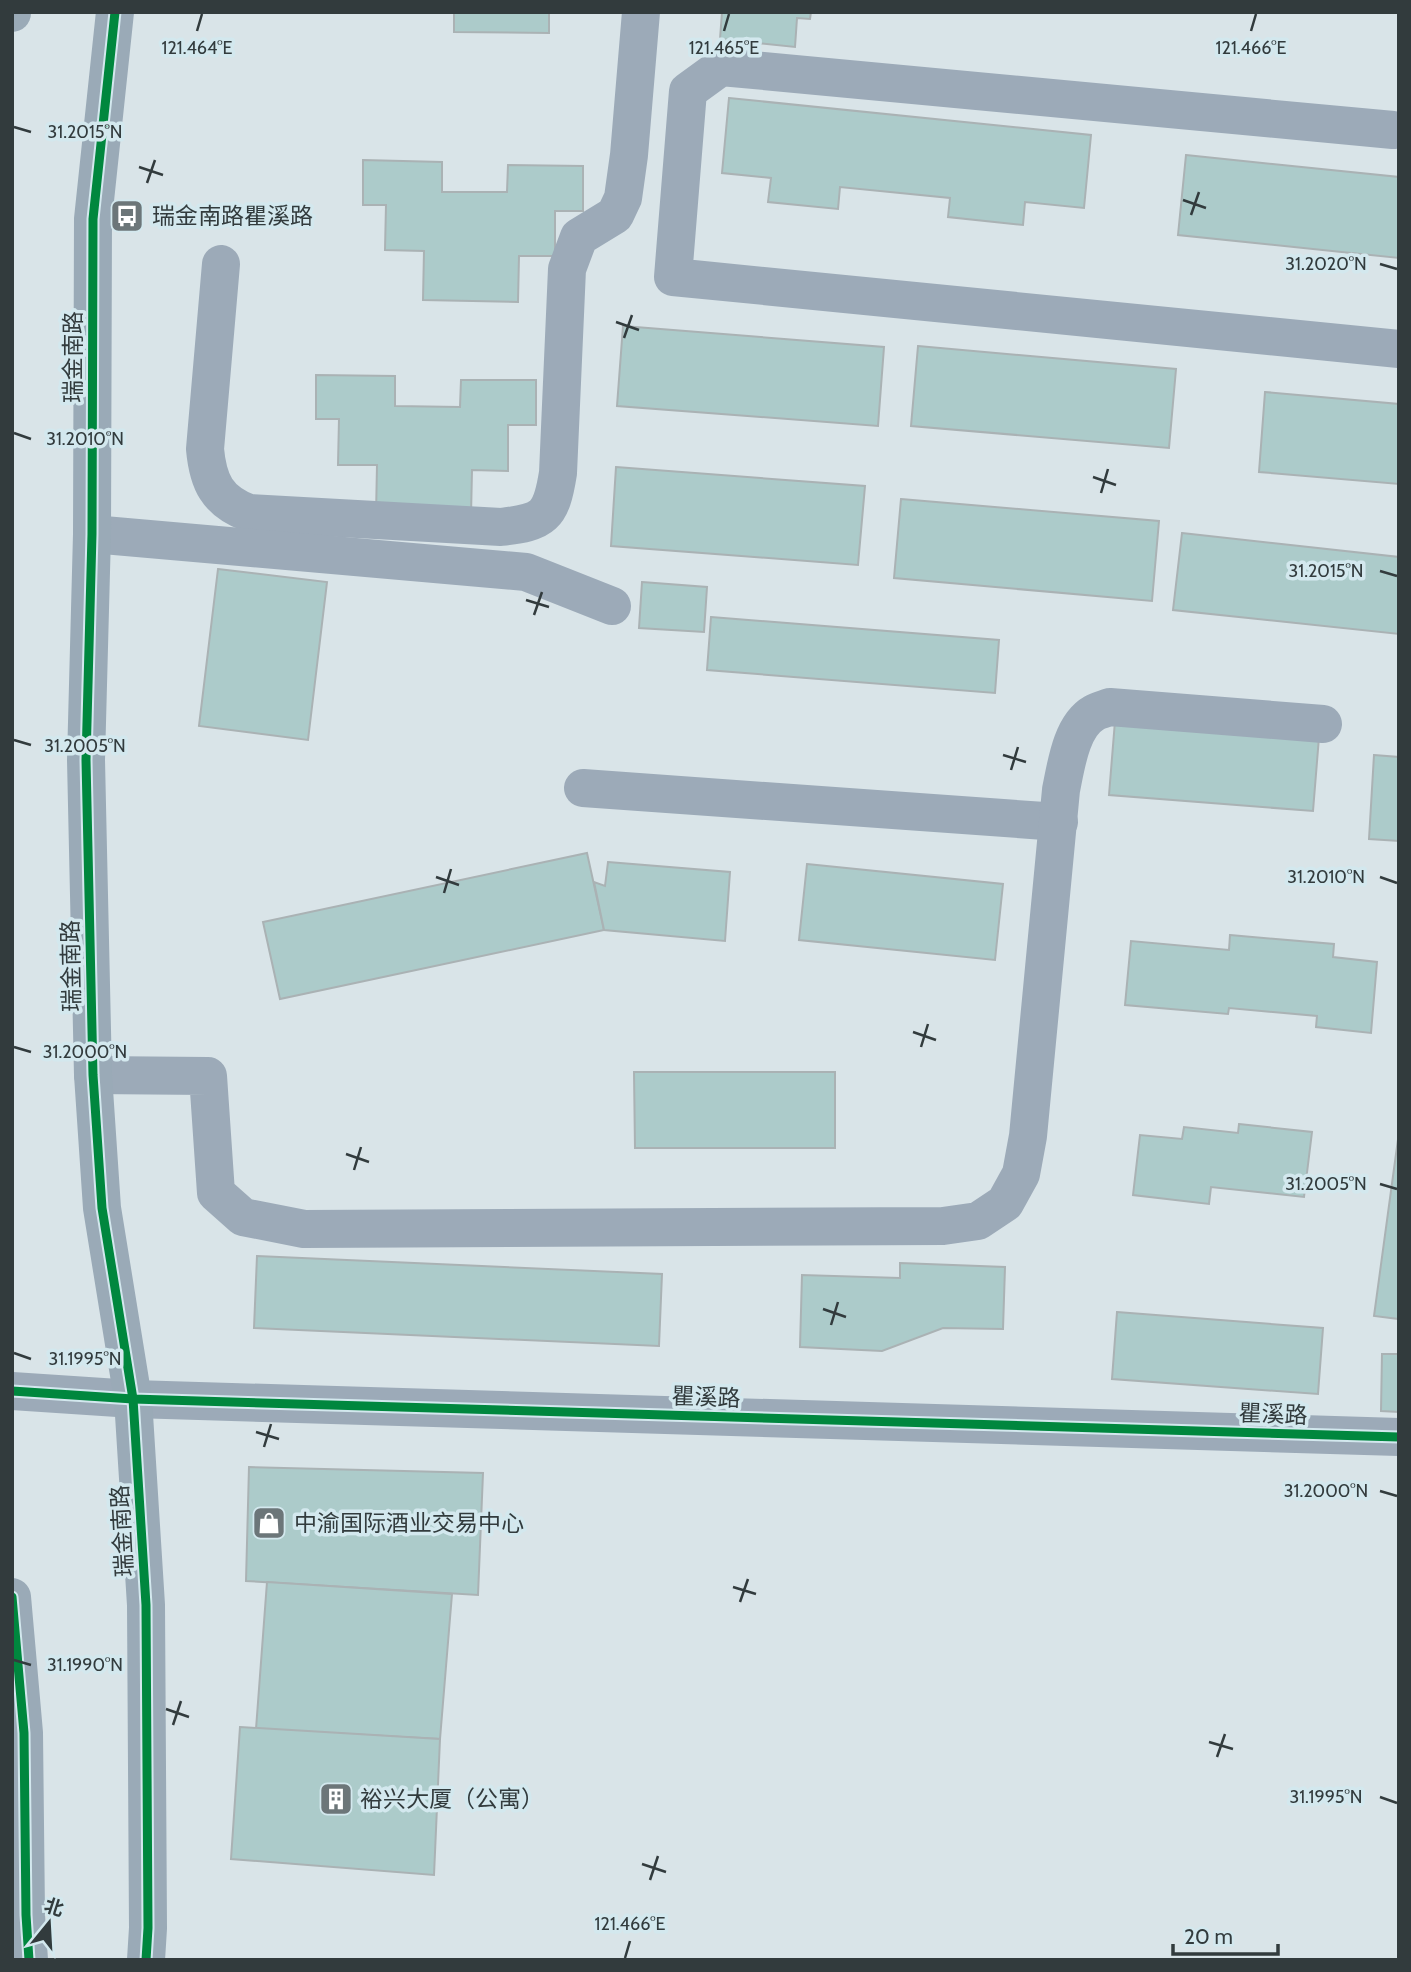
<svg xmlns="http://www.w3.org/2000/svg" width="1411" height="1972" font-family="Cabin,'Noto Sans SC',sans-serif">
	<rect width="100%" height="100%" fill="#d9e4e8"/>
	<g fill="#accbca" stroke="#aab2b4" stroke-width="2">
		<polygon points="454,12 549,12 549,33 454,32"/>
		<polygon points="722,12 811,12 810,19 797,18 795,47 720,39"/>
		<polygon points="729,98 1091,135 1084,208 1025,202 1023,225 948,217 950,198 840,187 838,209 768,202 771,178 722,173"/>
		<polygon points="1186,155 1399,177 1399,258 1178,235"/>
		<polygon points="363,160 442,162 442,192 507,192 508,165 583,166 583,211 555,211 555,256 519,256 518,302 423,300 424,251 385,250 386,205 363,205"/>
		<polygon points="623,326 884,347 878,426 617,406"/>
		<polygon points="918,346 1176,369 1169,448 911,426"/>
		<polygon points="316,375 395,376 395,406 460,407 461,380 536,380 536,425 508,425 508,471 472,470 471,516 376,515 377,465 338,465 339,419 316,419"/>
		<polygon points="1265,392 1399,404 1399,484 1259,472"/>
		<polygon points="616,467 865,486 858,565 611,546"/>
		<polygon points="901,499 1159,521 1152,601 894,578"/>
		<polygon points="1182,533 1399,557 1399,634 1173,610"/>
		<polygon points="218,569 327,582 308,740 199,726"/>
		<polygon points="642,582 707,587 704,632 639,628"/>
		<polygon points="711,617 999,640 995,693 707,670"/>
		<polygon points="1115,721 1319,737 1313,811 1109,795"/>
		<polygon points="1374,755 1399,757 1399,841 1369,839"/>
		<polygon points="587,853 604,930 280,999 263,922"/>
		<polygon points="608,862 730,872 725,941 604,930 594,882 605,886"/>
		<polygon points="807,864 1003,884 995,960 799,940"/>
		<polygon points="1230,935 1334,944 1333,957 1377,962 1371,1033 1316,1027 1317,1016 1229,1008 1228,1014 1125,1005 1131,941 1229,950"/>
		<polygon points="634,1072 835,1072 835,1148 635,1148"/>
		<polygon points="1239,1124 1312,1132 1304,1197 1211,1187 1209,1204 1133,1195 1140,1135 1182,1139 1184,1127 1238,1133"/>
		<polygon points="1399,1132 1399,1319 1374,1316"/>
		<polygon points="257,1256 662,1274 659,1346 254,1328"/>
		<polygon points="900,1263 1005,1267 1003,1329 943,1328 882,1351 800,1347 802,1275 900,1278"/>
		<polygon points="1117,1312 1323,1328 1318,1394 1112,1379"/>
		<polygon points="1382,1354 1399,1354 1399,1412 1381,1411"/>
		<polygon points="249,1467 483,1473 478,1595 246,1581"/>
		<polygon points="267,1582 452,1594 440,1739 256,1729"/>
		<polygon points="240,1727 440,1739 434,1875 231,1859"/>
	</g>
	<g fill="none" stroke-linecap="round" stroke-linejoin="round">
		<g stroke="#9caab8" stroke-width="38">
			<polyline points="1393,130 721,67 688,91 673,277 1399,349"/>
			<path d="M221 264 205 449C208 482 217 501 249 513L501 527C544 522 551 517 558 473L567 269 579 237 615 215 623 198 629 155 641 12"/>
			<polyline points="92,534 526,572 612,606"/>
			<polyline points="583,788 1059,822"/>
			<path d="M93 1075 208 1076 216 1193 243 1217 304 1229 943 1226 978 1221 1005 1203 1021 1174 1028 1136 1061 790C1066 766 1071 726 1094 713 1099 710 1105 709 1110 707L1323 724"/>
			<polyline points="12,1391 133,1399 1399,1437"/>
		</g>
		<g stroke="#9aaab7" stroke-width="38">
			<polyline points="115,12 93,219 92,534 86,760 93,1075 102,1208 133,1399 146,1605 148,1928 146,1960"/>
			<polyline points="12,13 12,12"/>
			<polyline points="12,1597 24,1733 26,1915 29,1960"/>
		</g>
		<defs>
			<g id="cycleway">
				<polyline points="115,12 93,219 92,534 86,760 93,1075 102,1208 133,1399 146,1605 148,1928 146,1960"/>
				<polyline points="12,1391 133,1399 1399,1437"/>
				<polyline points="12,1597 24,1733 26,1915 29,1960"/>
			</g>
		</defs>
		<use href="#cycleway" stroke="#d3e8ee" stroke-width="13"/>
		<use href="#cycleway" stroke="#00873e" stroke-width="9"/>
	</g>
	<path fill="none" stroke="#323b3d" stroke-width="2.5" d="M197 31 202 14M724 31 729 14M1251 31 1256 14M14 127 31 132M139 167 163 175M147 183 155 160M1183 200 1206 208M1191 215 1199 192M1380 264 1397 269M616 322 639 330M624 338 632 315M14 433 31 439M1093 477 1116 485M1101 493 1108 469M1380 571 1397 576M526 600 549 607M534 615 542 592M14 740 31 745M1003 755 1026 762M1011 770 1018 747M436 877 459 885M1380 877 1397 883M444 893 451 869M913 1032 936 1040M14 1047 31 1052M921 1047 928 1024M346 1154 369 1162M354 1170 361 1147M1380 1184 1397 1189M823 1309 846 1317M831 1325 838 1302M14 1353 31 1359M256 1432 279 1439M264 1447 271 1424M1380 1491 1397 1496M733 1587 756 1594M740 1602 748 1579M14 1660 31 1665M166 1709 189 1717M173 1725 181 1701M1209 1742 1233 1749M1217 1757 1225 1734M1380 1797 1397 1803M642 1864 666 1872M650 1880 658 1856M625 1958 630 1941"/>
	<defs>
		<symbol id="bus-square" viewBox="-11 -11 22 22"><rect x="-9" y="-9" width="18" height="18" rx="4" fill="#6c7679" stroke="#d3e8ee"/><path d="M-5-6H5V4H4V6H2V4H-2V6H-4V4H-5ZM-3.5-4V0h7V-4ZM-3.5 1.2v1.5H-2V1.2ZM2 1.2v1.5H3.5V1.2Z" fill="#fff"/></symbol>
		<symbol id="shop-square" viewBox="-11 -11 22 22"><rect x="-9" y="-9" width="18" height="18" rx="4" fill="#6c7679" stroke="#d3e8ee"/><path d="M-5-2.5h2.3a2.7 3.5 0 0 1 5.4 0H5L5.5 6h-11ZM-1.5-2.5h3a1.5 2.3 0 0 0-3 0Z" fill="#fff"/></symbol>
		<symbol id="building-square" viewBox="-11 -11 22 22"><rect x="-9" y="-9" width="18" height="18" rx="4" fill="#6c7679" stroke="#d3e8ee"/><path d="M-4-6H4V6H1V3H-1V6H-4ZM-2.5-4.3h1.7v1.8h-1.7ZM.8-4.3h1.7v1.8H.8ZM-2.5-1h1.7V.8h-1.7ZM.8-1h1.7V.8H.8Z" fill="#fff"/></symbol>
	</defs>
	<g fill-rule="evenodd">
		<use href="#bus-square" x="108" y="197" width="38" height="38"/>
		<use href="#shop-square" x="250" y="1504" width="38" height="38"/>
		<use href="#building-square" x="317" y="1780" width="38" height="38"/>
	</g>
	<g text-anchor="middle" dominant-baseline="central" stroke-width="7" stroke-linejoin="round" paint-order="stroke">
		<g font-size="23" fill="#323b3d" stroke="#d3e8ee" text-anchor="start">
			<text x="152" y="216">瑞金南路瞿溪路</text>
			<text x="294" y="1523">中渝国际酒业交易中心</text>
			<text x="360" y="1799">裕兴大厦（公寓）</text>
		</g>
		<g font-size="23" fill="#323b3d" stroke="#d3e8ee">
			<text transform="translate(73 357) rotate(-90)">瑞金南路</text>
			<text transform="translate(71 966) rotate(-91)">瑞金南路</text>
			<text transform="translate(706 1397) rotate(2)">瞿溪路</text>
			<text transform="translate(1273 1414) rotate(2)">瞿溪路</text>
			<text transform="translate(122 1531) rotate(-93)">瑞金南路</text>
		</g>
	</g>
	<g font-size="18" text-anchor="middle" fill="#323b3d" stroke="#d3e8ee" stroke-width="7" stroke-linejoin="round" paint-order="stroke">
		<text x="197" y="54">121.464°E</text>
		<text x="724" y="54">121.465°E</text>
		<text x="1251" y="54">121.466°E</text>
		<text x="85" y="138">31.2015°N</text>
		<text x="1326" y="270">31.2020°N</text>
		<text x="85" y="445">31.2010°N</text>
		<text x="1326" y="577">31.2015°N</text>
		<text x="85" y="752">31.2005°N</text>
		<text x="1326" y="883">31.2010°N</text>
		<text x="85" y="1058">31.2000°N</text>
		<text x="1326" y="1190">31.2005°N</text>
		<text x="85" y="1365">31.1995°N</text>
		<text x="1326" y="1497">31.2000°N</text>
		<text x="85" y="1671">31.1990°N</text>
		<text x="1326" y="1803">31.1995°N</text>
		<text x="630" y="1930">121.466°E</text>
	</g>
	<rect width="1411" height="1972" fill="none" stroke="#323b3d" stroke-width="28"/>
	<g transform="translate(49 1923) rotate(18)" stroke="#d3e8ee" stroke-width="5" paint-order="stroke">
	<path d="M0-5L12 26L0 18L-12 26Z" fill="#323b3d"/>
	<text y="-10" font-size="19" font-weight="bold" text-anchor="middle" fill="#323b3d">北</text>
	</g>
	<path d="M1173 1944v10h105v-10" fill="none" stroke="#323b3d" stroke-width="3.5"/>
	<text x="1184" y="1944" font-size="21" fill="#323b3d" stroke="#d3e8ee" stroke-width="5" paint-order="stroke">20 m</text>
</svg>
